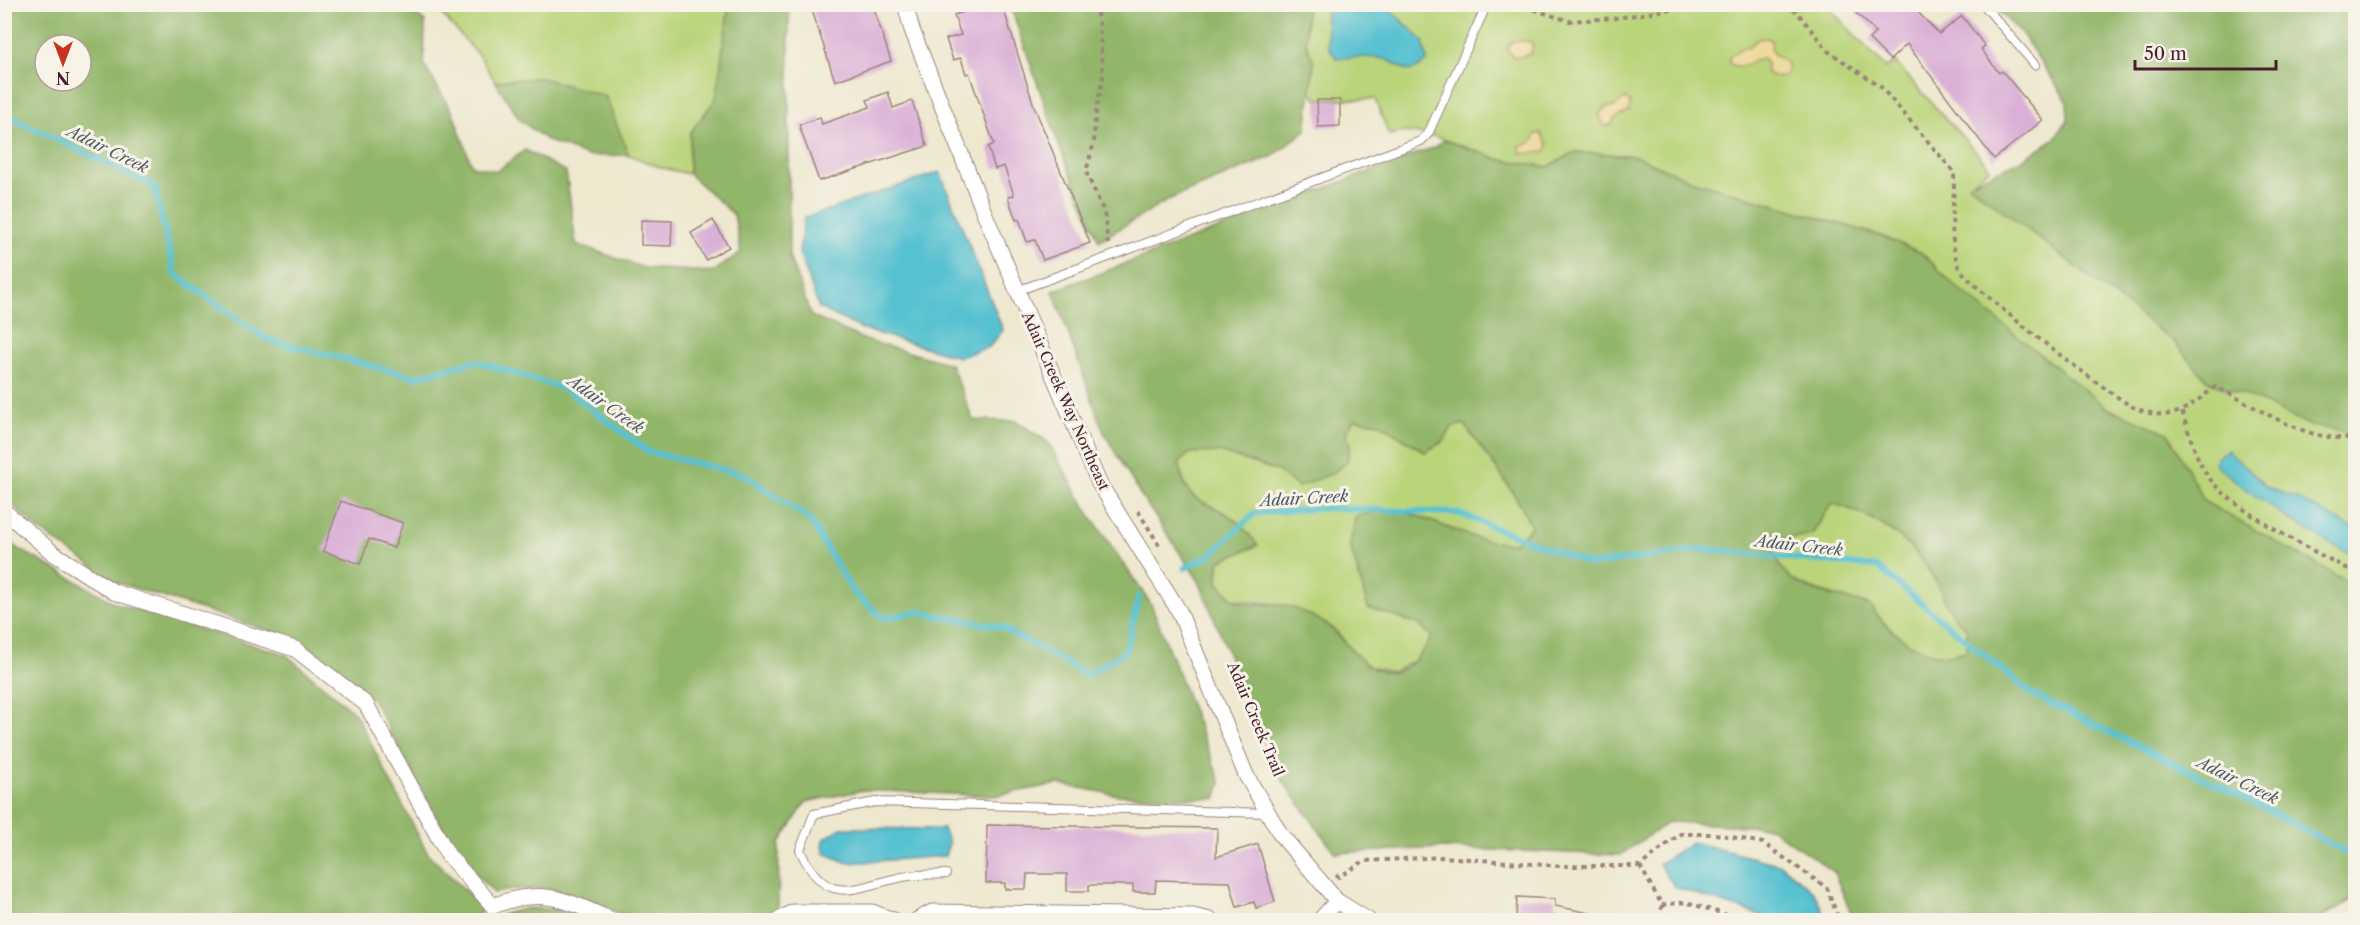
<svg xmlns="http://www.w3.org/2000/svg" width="2360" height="925" font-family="'Libre Caslon Text',serif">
	<rect width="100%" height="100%" fill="#f7f3e8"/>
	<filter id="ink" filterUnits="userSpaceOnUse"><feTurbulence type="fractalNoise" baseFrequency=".0167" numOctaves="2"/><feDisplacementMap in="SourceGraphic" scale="12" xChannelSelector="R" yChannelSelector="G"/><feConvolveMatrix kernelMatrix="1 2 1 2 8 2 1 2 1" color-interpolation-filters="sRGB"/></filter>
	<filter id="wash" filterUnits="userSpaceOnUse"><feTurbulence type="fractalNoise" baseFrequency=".008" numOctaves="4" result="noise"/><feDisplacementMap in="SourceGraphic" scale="24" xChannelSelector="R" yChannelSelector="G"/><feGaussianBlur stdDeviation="1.35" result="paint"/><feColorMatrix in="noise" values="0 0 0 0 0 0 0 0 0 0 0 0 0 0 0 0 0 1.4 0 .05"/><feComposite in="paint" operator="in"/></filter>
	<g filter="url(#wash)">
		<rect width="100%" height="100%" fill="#eee8cf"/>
		<g fill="#b9d479" stroke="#827a52" stroke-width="1.5">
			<polygon points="434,5 729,5 716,99 690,133 689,174 662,168 629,155 605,96 541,78 495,81 480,57"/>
			<polygon points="1306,5 1826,5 1886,68 1895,62 1990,168 1969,184 2355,377 2355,623 2236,571 1881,236 1690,180 1636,156 1575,152 1548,167 1498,159 1431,135 1404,132 1389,135 1375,99 1316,99 1310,89 1314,62 1306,43"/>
			<path d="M1353 419 1380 423 1425 452 1444 441 1452 427 1464 424C1487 458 1515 488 1531 527L1515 543H1492L1402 512 1350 544 1368 608 1418 624 1432 636 1418 659 1393 672 1369 667 1353 652 1335 629 1309 615 1284 605 1233 599 1218 582 1219 561 1257 546C1250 538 1243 526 1235 520 1205 496 1186 510 1179 462L1190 453 1219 452 1278 471 1299 487 1350 445 1346 432Z"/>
			<path d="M1832 503C1874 515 1912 539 1934 579 1947 601 1946 610 1967 629V651C1960 652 1950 656 1943 655 1913 653 1885 627 1869 605 1842 596 1787 590 1775 561 1773 555 1773 548 1772 542L1812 534Z"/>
		</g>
		<g fill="#92b669" stroke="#6e6a4a" stroke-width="1.5" fill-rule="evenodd">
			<path d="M5 5H405L425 22 424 65 453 113 472 166 497 171 525 150 566 172 576 244 644 268 713 272 741 252 734 215 689 174 690 133 716 99 729 5H789V256L811 316 865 340 951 364 973 420 1016 421 1048 442 1090 515 1151 604 1221 783 1216 799 1118 795 1058 784 994 796 864 790 806 802 779 844 778 911 767 920H633L578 895 548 889H517L494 893 455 851 373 700 342 672 301 641 116 582 39 530 5 498ZM45 45H81V81H45Z"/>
			<polygon points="1010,5 1306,5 1306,43 1314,62 1306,130 1273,156 1170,199 1099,241 1060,148"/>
			<polygon points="1992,5 2355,5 2355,429 2351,432 2311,426 2257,400 2208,381 2173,341 1968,184 2020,161 2054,139 2068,120 2067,101 2022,34"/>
			<polygon points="541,78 605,96 629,155 588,156 548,141 520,120 495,81"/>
			<path d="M1445 140 1498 159 1548 167 1575 152 1636 156 1690 180 1881 236 1922 253 1953 284 2107 408 2168 433 2205 502 2355 586V898L2317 920H1854L1834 872 1769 827 1669 822 1620 855 1442 848 1335 853 1276 771 1199 581 1140 494 1104 433 1053 291 1435 147ZM1354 419 1380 423 1425 452 1444 441 1452 427 1464 424C1487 458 1515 488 1531 527L1515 543C1471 544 1442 521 1402 512 1387 508 1371 513 1356 516L1350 544 1368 608 1418 624 1432 636C1424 650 1413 669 1394 672 1362 677 1345 634 1321 621 1310 615 1296 607 1283 605 1268 602 1248 607 1233 599 1228 595 1222 586 1218 582L1219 561 1258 545C1251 537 1244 527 1235 520 1205 496 1186 510 1179 463L1190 453 1219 452 1278 471 1298 487 1331 474 1347 462 1350 445 1346 432ZM1832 503C1874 515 1912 539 1934 579 1947 602 1945 609 1967 629V651C1960 652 1950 656 1943 655 1913 653 1885 627 1869 605 1827 591 1780 594 1772 542L1812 534Z"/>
			<polygon points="5,538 17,548 117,604 285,654 355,713 428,854 482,907 478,920 5,920"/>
			<polygon points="527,908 564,910 587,920 499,920 501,915"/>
		</g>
		<g fill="#eeda9e" stroke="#9c7c64" stroke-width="1.5">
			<path d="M1767 38 1771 40 1772 52C1780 61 1794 59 1784 77H1775L1767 73V64L1763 58C1751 60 1741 72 1729 63L1730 56 1743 47 1748 48 1758 39Z"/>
			<polygon points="1512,41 1529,41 1533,45 1531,54 1514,58 1507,49"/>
			<polygon points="1625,99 1630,102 1629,111 1615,118 1611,125 1604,126 1599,114 1606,107 1614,107"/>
			<polygon points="1541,133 1548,145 1545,152 1521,154 1520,146 1532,142 1536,134"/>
		</g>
		<g fill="#56c1d0" stroke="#50707e" stroke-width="1.5">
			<path d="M1325 5H1385L1423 41 1427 61C1404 82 1402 61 1380 58 1366 56 1351 58 1336 58L1328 46Z"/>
			<polygon points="940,172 1003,330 989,347 959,357 862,329 819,308 799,252 804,218"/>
			<path d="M2228 450 2267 487 2298 499 2355 529V556C2305 532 2259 501 2216 465V457Z"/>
			<polygon points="841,828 943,829 949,843 945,856 848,863 824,853 823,840"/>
			<polygon points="1692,842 1781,865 1814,892 1827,920 1774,920 1675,887 1659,864"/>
		</g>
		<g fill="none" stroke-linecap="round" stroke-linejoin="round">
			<g stroke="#56c1d0" stroke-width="6">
				<polyline points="4,114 154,186 175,274 268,340 416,377 475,361 565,389 649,452 745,475 809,519 853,592 883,618 918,612 1001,627 1087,675 1126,651 1139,596"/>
				<polyline points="1185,568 1210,555 1255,513 1327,508 1457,513 1591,565 1705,549 1877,567 2032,694 2272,812 2356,858"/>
			</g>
		</g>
		<g id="blocks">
			<g fill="#dab0d7">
				<polygon points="810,4 863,4 865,8 873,6 891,61 835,81"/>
				<polygon points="988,4 1002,4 1034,106 1090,243 1043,260 1035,240 1027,242 1019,219 1016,220 1008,197 1014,195 1004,166 995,169 988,147 994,144 969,73 966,74 961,58 953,60 946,39 961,35 954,15"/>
				<polygon points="1863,4 1910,4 1939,34 1962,16 1985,46 1981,49 1999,73 2002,71 2043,120 1994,159 1907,44 1890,60 1869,39 1876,32 1855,12"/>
				<polygon points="888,92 893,108 912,101 927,146 819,181 799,125 820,117 822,124 870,107 867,100"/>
				<polygon points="1317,100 1340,100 1340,126 1318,127"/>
				<polygon points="641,220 672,221 671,246 641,245"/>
				<polygon points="713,220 729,247 706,260 691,233"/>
				<polygon points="341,501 403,523 394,548 369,539 360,564 323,551"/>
				<polygon points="987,825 1217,828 1216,857 1258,844 1275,902 1256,908 1254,902 1237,907 1230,882 1156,880 1155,892 1133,892 1133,885 1089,885 1089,891 1067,891 1067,874 1027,874 1026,889 1005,889 1005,883 986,883"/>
				<polygon points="1517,897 1555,899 1555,906 1590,913 1589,921 1516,921"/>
			</g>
		</g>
	</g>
	<g filter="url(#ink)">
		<use href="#blocks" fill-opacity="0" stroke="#9c847d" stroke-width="1.5"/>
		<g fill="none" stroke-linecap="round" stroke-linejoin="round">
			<defs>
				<g id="service">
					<polyline points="1983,4 2035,65"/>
					<polyline points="1017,291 1421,141 1428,134 1487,4"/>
					<path d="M946 874C934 875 921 874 909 876 859 883 829 914 800 850L814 814 875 802 1268 813"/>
				</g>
				<g id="minor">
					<polyline points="905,4 912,30 986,217 1099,483 1179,611 1246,775 1281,835 1337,901 1368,920"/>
					<path d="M4 511 53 553 114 592 295 649 366 704 448 855 493 906C541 886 567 900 611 920"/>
					<polyline points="779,920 793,912 872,912 893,920"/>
					<polyline points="917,920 932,912 1193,916 1210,920"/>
					<polyline points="1320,920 1337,901"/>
				</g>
			</defs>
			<use href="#service" stroke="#9c847d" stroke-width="10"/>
			<use href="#minor" stroke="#9c847d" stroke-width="17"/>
			<g stroke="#9c847d" stroke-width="4" stroke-dasharray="4.5 4.5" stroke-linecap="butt">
				<polyline points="1094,4 1099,21 1103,76 1095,118 1094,142 1086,172 1104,212 1108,244"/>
				<polyline points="1517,4 1569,21 1617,18 1705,4"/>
				<path d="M1785 4 1797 12 1828 51 1881 87 1954 172C1955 204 1947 238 1959 267 1967 286 2110 395 2133 407 2139 410 2148 413 2155 414 2179 419 2197 400 2215 387 2258 406 2307 445 2356 437"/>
				<path d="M2182 412C2191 438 2198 470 2219 489 2251 520 2315 552 2356 573"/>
				<polyline points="1138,511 1161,548"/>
				<polyline points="1640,866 1662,905 1659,920"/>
				<polyline points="1336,875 1339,877 1364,861 1443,857 1559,866 1640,866 1680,834 1716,834 1763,843 1827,888 1839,920"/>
				<polyline points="1662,905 1686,902 1742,920"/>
				<polyline points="2355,920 2356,920"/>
			</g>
			<use href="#service" stroke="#fff" stroke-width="8"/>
			<use href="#minor" stroke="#fff" stroke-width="15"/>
		</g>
	</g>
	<g text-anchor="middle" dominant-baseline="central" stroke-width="6" stroke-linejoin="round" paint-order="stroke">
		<g font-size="15" fill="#4a1f2b" stroke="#f7f3e8">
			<text transform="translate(1066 401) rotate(66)">Adair Creek Way Northeast</text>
			<text transform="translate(1256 719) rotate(67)">Adair Creek Trail</text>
		</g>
		<g font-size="16" font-style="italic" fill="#4e5865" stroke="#f7f3e8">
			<text transform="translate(108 149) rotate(26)">Adair Creek</text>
			<text transform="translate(606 404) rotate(35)">Adair Creek</text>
			<text transform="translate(1304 498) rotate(-3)">Adair Creek</text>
			<text transform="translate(1799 545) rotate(6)">Adair Creek</text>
			<text transform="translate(2238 780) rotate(26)">Adair Creek</text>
		</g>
	</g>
	<rect width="2360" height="925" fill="none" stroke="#f7f3e8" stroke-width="24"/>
	<g transform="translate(63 63) rotate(180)"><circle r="28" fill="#f7f3e8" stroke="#b29e9c" stroke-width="1.5"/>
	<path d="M0-4.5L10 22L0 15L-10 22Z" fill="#c8321e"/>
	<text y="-9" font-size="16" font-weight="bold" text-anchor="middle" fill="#4a1f2b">N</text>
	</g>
	<path d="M2135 60v9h141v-9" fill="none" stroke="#4a1f2b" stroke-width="3"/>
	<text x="2144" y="60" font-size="18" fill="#4a1f2b" stroke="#f7f3e8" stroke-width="4.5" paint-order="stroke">50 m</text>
</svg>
